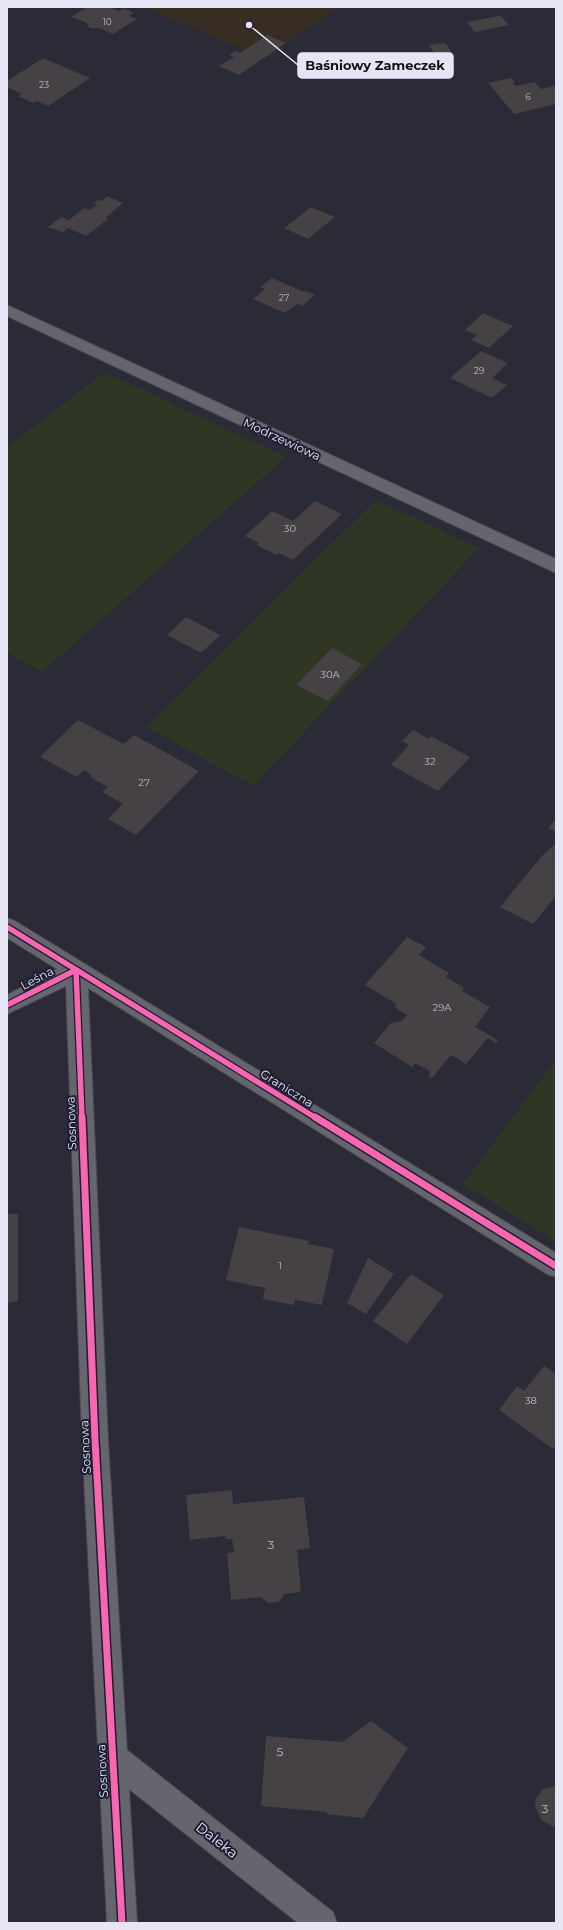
<svg xmlns="http://www.w3.org/2000/svg" width="563" height="1930" font-family="Montserrat,sans-serif">
	<rect width="100%" height="100%" fill="#2b2a37"/>
	<polygon fill="#372d22" points="142,7 339,7 265,58"/>
	<g fill="#2f3724">
		<polygon points="105,372 286,457 42,672 7,652 7,447"/>
		<polygon points="376,500 479,548 253,786 146,727"/>
		<polygon points="556,1059 556,1242 463,1184"/>
	</g>
	<g fill="#454144">
		<polygon points="87,7 109,7 119,11 123,8 134,13 129,16 137,19 113,34 99,28 90,28 85,22 71,17"/>
		<polygon points="499,16 501,16 509,25 475,32 467,22"/>
		<polygon points="267,35 286,43 239,75 219,66 234,57 229,55 235,51 240,53"/>
		<polygon points="445,43 455,56 438,59 429,45"/>
		<polygon points="43,58 90,78 48,106 37,101 33,103 18,96 22,94 7,87 7,81"/>
		<polygon points="511,78 515,83 513,83 516,86 535,82 541,89 554,86 556,89 556,104 514,114 488,83"/>
		<polygon points="107,196 123,203 105,218 108,219 86,236 68,228 63,232 48,227 61,217 69,220 84,208 90,210 97,205 94,203 98,200 101,201"/>
		<polygon points="311,207 335,217 308,239 284,228"/>
		<polygon points="272,278 304,292 305,291 315,295 302,306 297,304 285,313 253,299 265,289 260,287"/>
		<polygon points="483,313 513,326 489,348 471,340 477,335 465,330"/>
		<polygon points="481,351 508,363 492,378 507,385 492,398 450,378"/>
		<polygon points="315,501 342,514 293,560 279,553 276,555 256,545 259,543 245,536 272,511 293,521"/>
		<polygon points="186,617 220,635 201,653 167,635"/>
		<polygon points="332,648 362,664 328,701 296,685"/>
		<polygon points="78,720 124,744 134,735 199,771 136,835 108,819 123,804 102,792 108,787 90,777 92,775 84,770 77,777 40,757"/>
		<polygon points="413,730 429,739 431,736 470,757 438,791 391,765 409,745 402,741"/>
		<polygon points="556,819 556,832 548,828"/>
		<polygon points="556,843 556,896 533,924 500,907 542,856"/>
		<polygon points="407,937 426,947 419,955 449,973 446,977 464,988 462,991 490,1007 475,1027 498,1040 496,1043 488,1038 466,1064 451,1055 432,1078 428,1076 431,1072 415,1063 412,1067 374,1043 391,1023 402,1021 407,1015 394,1007 397,1004 365,985"/>
		<polygon points="7,1214 18,1214 18,1301 7,1303"/>
		<polygon points="239,1227 309,1241 308,1244 334,1249 322,1305 295,1300 294,1305 263,1299 265,1288 226,1280"/>
		<polygon points="368,1258 394,1274 366,1314 347,1303"/>
		<polygon points="411,1274 444,1295 407,1344 373,1321"/>
		<polygon points="544,1366 556,1374 556,1445 553,1449 499,1410 517,1386 524,1391"/>
		<polygon points="232,1490 233,1504 304,1497 310,1548 297,1550 301,1592 284,1594 279,1602 268,1603 261,1597 231,1600 227,1553 234,1552 232,1539 226,1539 225,1536 190,1540 186,1495"/>
		<polygon points="371,1721 408,1748 363,1818 326,1814 327,1812 261,1806 266,1736 342,1742"/>
		<polygon points="556,1786 556,1826 552,1826 541,1820 535,1806 536,1798 543,1789"/>
	</g>
	<g fill="none" stroke-linecap="round" stroke-linejoin="round">
		<defs>
			<g id="minor">
				<polygon points="7,305 556,559 556,573 7,316"/>
				<polygon points="7,918 15,921 556,1253 556,1277 547,1274 88,988 108,1440 127,1750 333,1912 337,1923 298,1923 129,1789 137,1923 107,1923 82,1440 66,986 7,1014 7,995 57,969 7,938"/>
			</g>
		</defs>
		<use href="#minor" stroke="#474651" stroke-width="2"/>
		<use href="#minor" fill="#65656e" fill-rule="evenodd"/>
		<defs>
			<g id="cycleway-far1">
				<polyline points="7,927 316,1118"/>
				<polyline points="7,1005 76,970 82,1118"/>
			</g>
			<g id="cycleway">
				<polyline points="82,1117 95,1440 122,1923"/>
				<polyline points="315,1117 556,1266"/>
			</g>
		</defs>
		<use href="#cycleway-far1" stroke="#1e1c32" stroke-width="8"/>
		<use href="#cycleway" stroke="#1e1c32" stroke-width="10"/>
		<use href="#cycleway-far1" stroke="#f766af" stroke-width="5.5"/>
		<use href="#cycleway" stroke="#f766af" stroke-width="7"/>
	</g>
	<g text-anchor="middle" dominant-baseline="central" stroke-width="4" stroke-linejoin="round" paint-order="stroke">
		<g font-size="9" fill="#bdbcc9">
			<text x="107" y="21">10</text>
			<text x="44" y="84">23</text>
			<text x="528" y="96">6</text>
			<text x="284" y="297">27</text>
			<text x="479" y="370">29</text>
		</g>
		<g font-size="10" fill="#bdbcc9">
			<text x="290" y="528">30</text>
			<text x="330" y="674">30A</text>
			<text x="430" y="761">32</text>
			<text x="144" y="782">27</text>
			<text x="442" y="1007">29A</text>
			<text x="280" y="1265">1</text>
			<text x="531" y="1400">38</text>
		</g>
		<g font-size="12" fill="#e5e5f5" stroke="#1e1c32">
			<text transform="translate(282 439) rotate(25)">Modrzewiowa</text>
			<text transform="translate(37 978) rotate(-28)">Leśna</text>
			<text transform="translate(287 1088) rotate(32)">Graniczna</text>
			<text transform="translate(71 1123) rotate(-92)">Sosnowa</text>
			<text transform="translate(85 1447) rotate(-93)">Sosnowa</text>
			<text transform="translate(102 1771) rotate(-93)">Sosnowa</text>
		</g>
		<g font-size="12" fill="#bdbcc9">
			<text x="271" y="1544">3</text>
			<text x="280" y="1751">5</text>
			<text x="545" y="1808">3</text>
		</g>
		<g font-size="14" fill="#e5e5f5" stroke="#1e1c32">
			<text transform="translate(217 1840) rotate(38)">Daleka</text>
		</g>
	</g>
	<path fill="none" stroke="#e5e5f5" stroke-width="1.5" d="M249 25L298 65"/>
	<circle fill="#e5e5f5" stroke="#1e1c32" stroke-width="1.5" cx="249" cy="25" r="4"/>
	<rect fill="#e5e5f5" stroke="#e5e5f5" stroke-width="1.5" x="298" y="53" width="155" height="25" rx="4"/>
	<g font-size="13" text-anchor="middle" font-weight="bold" fill="#111">
		<text x="375" y="70">Baśniowy Zameczek</text>
	</g>
	<rect width="563" height="1930" fill="none" stroke="#e5e5f5" stroke-width="16"/>
</svg>
